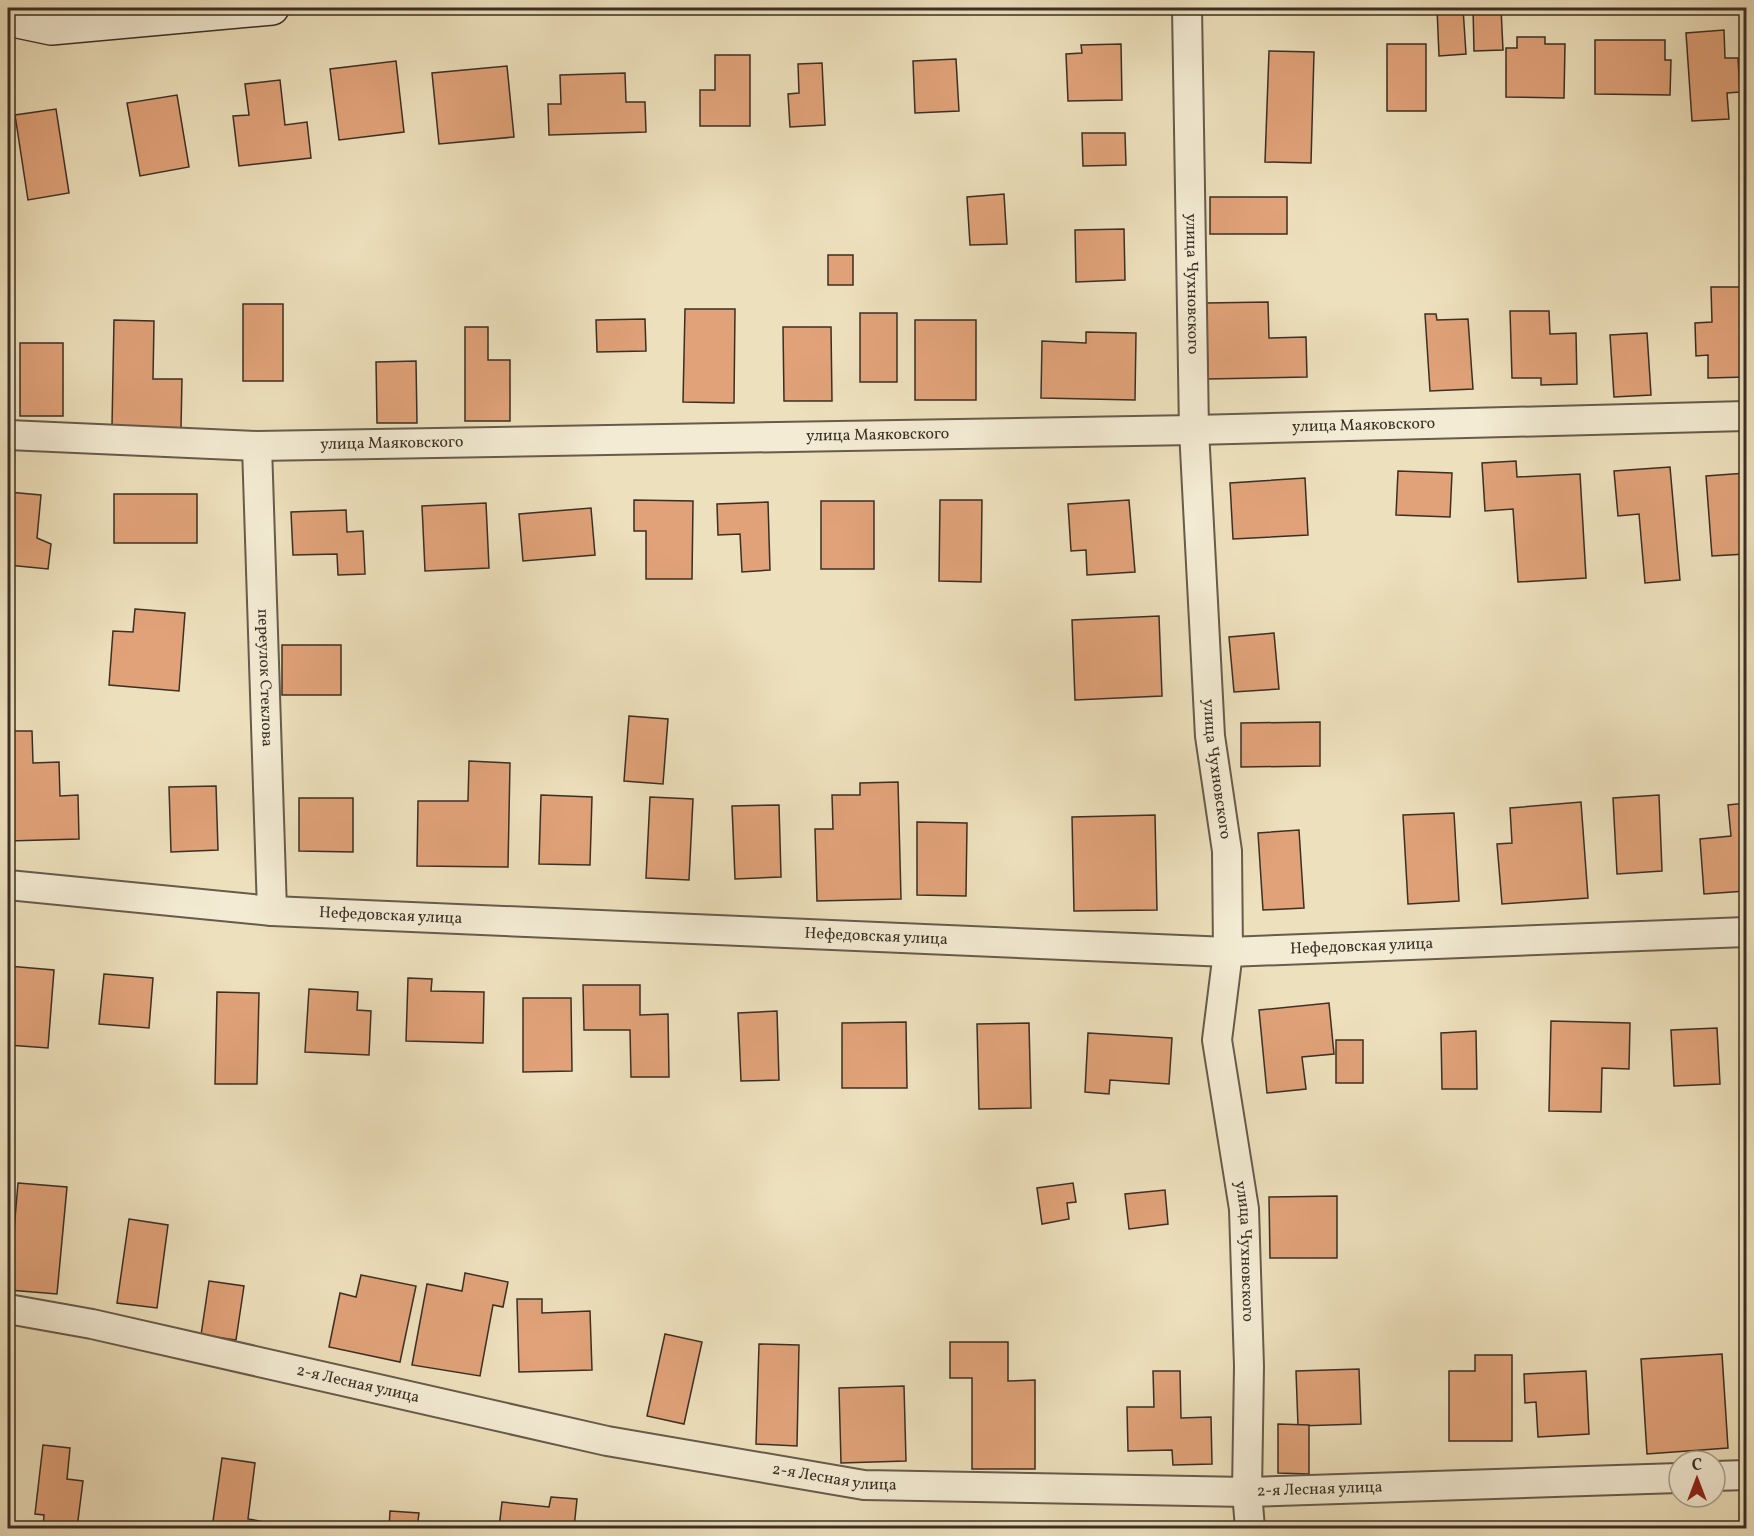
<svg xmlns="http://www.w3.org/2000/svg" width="1754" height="1536" font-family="Vollkorn,serif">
	<rect width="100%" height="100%" fill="#ede0bc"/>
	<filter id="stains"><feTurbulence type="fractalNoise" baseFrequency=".00333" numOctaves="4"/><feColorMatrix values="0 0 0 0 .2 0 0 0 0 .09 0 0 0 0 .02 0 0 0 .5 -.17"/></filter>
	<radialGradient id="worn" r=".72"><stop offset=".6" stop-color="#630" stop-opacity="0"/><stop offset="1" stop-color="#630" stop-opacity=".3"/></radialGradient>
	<g fill="#e1a279" stroke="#3a2f25" stroke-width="1.5">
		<polygon points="1437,8 1463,8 1466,54 1439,56"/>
		<polygon points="1473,8 1501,8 1503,50 1474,51"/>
		<polygon points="1724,30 1725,58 1738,58 1740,92 1727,93 1729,119 1692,121 1686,33"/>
		<polygon points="1517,37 1545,37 1545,44 1565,44 1564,98 1506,97 1506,48 1517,48"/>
		<polygon points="1595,40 1665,40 1665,60 1671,60 1670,95 1595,94"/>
		<polygon points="1121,44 1122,100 1068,101 1066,54 1082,53 1081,45"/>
		<rect x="1387" y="44" width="39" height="67"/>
		<polygon points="1269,51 1314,52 1311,163 1265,162"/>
		<polygon points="715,55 750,55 750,126 700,126 700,90 715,90"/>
		<polygon points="956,59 959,111 915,113 913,61"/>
		<polygon points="396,61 404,132 339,140 330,69"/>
		<polygon points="822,63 825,125 790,127 788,94 799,93 798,64"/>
		<polygon points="507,66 514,137 439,144 432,73"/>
		<polygon points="625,73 626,102 645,102 646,132 549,135 548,104 561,104 560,75"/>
		<polygon points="280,80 285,125 307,122 311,158 239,166 233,116 249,115 245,84"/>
		<polygon points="177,95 189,167 140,176 127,103"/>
		<polygon points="56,109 69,193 28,200 15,115"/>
		<polygon points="1082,133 1125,133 1126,165 1083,166"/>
		<polygon points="1004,194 1007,244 970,245 967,197"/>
		<rect x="1210" y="197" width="77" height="37"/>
		<polygon points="1124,229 1125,280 1076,282 1075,230"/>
		<rect x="828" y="255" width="25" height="30"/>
		<polygon points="1711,287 1746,287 1746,377 1708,378 1708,355 1696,356 1695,323 1712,322"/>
		<polygon points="1268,302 1269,338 1306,337 1307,377 1208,379 1206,303"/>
		<rect x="243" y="304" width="40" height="77"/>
		<polygon points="685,309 735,309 734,403 683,402"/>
		<polygon points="1510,311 1549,311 1550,334 1576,333 1577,384 1541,385 1541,378 1512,378"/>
		<rect x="860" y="313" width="37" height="69"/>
		<polygon points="1425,314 1436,314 1437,320 1468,319 1473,389 1430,391"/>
		<polygon points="645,319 646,351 597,352 596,320"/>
		<polygon points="114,320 154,321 153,379 182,379 181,428 112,426"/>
		<rect x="915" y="320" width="61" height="80"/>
		<polygon points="465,327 488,327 488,360 510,360 510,421 465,421"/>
		<polygon points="783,327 831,327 832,401 784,401"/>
		<polygon points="1086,332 1136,333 1135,400 1041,398 1042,341 1086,343"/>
		<polygon points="1647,333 1651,395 1614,397 1610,335"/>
		<rect x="20" y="343" width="43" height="73"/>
		<polygon points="416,361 417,423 377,423 376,362"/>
		<polygon points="1516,461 1517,477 1580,474 1586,578 1518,582 1513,509 1485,511 1482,463"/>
		<polygon points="1670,467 1680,580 1645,583 1639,514 1618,516 1614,471"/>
		<polygon points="1398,471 1452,473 1450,517 1396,515"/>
		<polygon points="1746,473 1746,554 1712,556 1706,476"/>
		<polygon points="1305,478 1308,535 1233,539 1230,483"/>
		<polygon points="8,492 41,495 37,538 51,544 48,569 8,565"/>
		<rect x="114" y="494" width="83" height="49"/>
		<polygon points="634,500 693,501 692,579 646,579 646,531 634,531"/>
		<polygon points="940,500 982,500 981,582 939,581"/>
		<polygon points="1129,500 1135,572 1087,575 1086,550 1071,551 1068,504"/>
		<rect x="821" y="501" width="53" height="68"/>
		<polygon points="768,502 770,570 742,572 740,534 718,535 717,504"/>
		<polygon points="486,503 489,568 425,571 422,506"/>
		<polygon points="591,508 595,555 523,561 519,514"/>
		<polygon points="346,510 347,532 363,531 365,574 338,575 337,554 293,555 291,512"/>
		<polygon points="135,609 185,613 179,691 109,685 113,631 133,632"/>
		<polygon points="1159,616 1162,696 1075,700 1072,620"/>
		<polygon points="1274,633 1279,689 1234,692 1229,637"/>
		<rect x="282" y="645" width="59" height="50"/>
		<polygon points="629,716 668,719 663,784 624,781"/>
		<polygon points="1320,722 1320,766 1241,767 1241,723"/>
		<polygon points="8,731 32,731 33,763 59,762 60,796 78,795 79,839 8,841"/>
		<polygon points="469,761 510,763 508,867 417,866 418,801 468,801"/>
		<polygon points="898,782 901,899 817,901 815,829 833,829 832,795 860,795 860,783"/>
		<polygon points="216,786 218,850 171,852 169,787"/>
		<polygon points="541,795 592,797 590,865 539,864"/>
		<polygon points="1659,795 1662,871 1617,874 1613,798"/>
		<polygon points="650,797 693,799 689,880 646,878"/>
		<polygon points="299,798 353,798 353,852 299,851"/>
		<polygon points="1581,802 1588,898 1502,904 1497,844 1512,843 1510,808"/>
		<polygon points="1746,803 1746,891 1704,894 1700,839 1731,836 1728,805"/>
		<polygon points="779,805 781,877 735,879 732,806"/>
		<polygon points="1454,813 1459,901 1408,904 1403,815"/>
		<polygon points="1155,815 1157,910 1074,911 1072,817"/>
		<polygon points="917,822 967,823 966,896 917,895"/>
		<polygon points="1299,830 1304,908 1263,910 1258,833"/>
		<polygon points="8,966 54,970 48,1048 8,1045"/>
		<polygon points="104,974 153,978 149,1028 99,1024"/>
		<polygon points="408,978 432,979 431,991 484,992 483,1043 406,1041"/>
		<polygon points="583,985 640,985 640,1015 668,1014 669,1077 631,1077 630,1030 584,1030"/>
		<polygon points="309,989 358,992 357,1010 371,1011 369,1055 305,1052"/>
		<polygon points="217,992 259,993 257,1084 215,1084"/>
		<polygon points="523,998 571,998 572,1071 523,1072"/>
		<polygon points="1329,1003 1334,1054 1302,1057 1306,1089 1267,1093 1259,1010"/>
		<polygon points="777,1011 779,1080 741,1081 738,1013"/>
		<polygon points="1551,1021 1630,1023 1629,1069 1602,1068 1601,1112 1549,1111"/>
		<polygon points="906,1022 907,1088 842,1088 842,1023"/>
		<polygon points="1029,1023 1031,1108 979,1109 977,1024"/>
		<polygon points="1717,1028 1720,1084 1674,1086 1671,1030"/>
		<polygon points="1476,1031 1477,1089 1442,1089 1441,1033"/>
		<polygon points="1088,1033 1172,1038 1169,1084 1110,1080 1109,1094 1085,1092"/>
		<rect x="1336" y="1040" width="27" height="43"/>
		<polygon points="18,1183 67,1187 57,1294 9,1290"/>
		<polygon points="1073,1183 1076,1202 1067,1203 1069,1219 1042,1224 1037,1188"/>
		<polygon points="1165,1190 1168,1224 1129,1229 1125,1194"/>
		<polygon points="1337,1196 1337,1258 1270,1258 1269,1197"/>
		<polygon points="129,1219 168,1225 157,1308 117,1303"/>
		<polygon points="465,1273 508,1282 503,1307 493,1305 480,1376 412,1365 427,1284 462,1291"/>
		<polygon points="361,1275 416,1286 400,1362 329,1347 340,1293 356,1297"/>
		<polygon points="209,1281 244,1286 236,1340 201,1335"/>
		<polygon points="517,1299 542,1299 542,1313 590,1311 592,1370 519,1372"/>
		<polygon points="665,1334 702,1342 684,1424 647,1416"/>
		<polygon points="950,1342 1008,1342 1008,1381 1035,1380 1035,1469 972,1469 972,1378 950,1378"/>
		<polygon points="759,1344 799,1345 797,1446 756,1444"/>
		<polygon points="1722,1354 1728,1448 1647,1454 1641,1359"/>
		<polygon points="1475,1355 1512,1355 1512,1441 1449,1441 1449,1371 1475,1371"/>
		<polygon points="1359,1369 1361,1424 1298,1426 1296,1371"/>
		<polygon points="1153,1371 1180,1371 1181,1418 1211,1417 1212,1464 1173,1465 1172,1450 1128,1451 1127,1407 1154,1407"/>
		<polygon points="1586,1371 1589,1434 1538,1437 1536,1402 1525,1403 1524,1374"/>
		<polygon points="904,1386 906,1461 841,1463 839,1388"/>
		<polygon points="1278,1424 1309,1425 1309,1474 1278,1473"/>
		<polygon points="43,1445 70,1448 67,1479 83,1481 77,1528 43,1528 44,1515 35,1514"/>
		<polygon points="222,1458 255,1463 248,1519 260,1521 259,1528 212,1528"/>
		<polygon points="551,1497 577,1499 574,1528 499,1528 502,1502 549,1507"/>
		<polygon points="390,1511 419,1513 417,1528 389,1528"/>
	</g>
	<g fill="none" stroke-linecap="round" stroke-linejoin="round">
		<defs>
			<g id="minor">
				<path id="s1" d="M1187 8 1194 430 1210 736 1227 851 1228 952 1217 1040 1244 1209 1249 1366 1247 1492 1250 1528"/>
				<path id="s2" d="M8 435 257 446 1194 430 1746 416"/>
				<path id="s3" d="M257 446 272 911"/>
				<path id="s4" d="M8 885 272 911 1228 952 1746 932"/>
				<path id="s5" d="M8 1309 92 1324 607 1441 864 1485 1247 1492 1679 1478"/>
				<polyline points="1715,1476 1746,1475"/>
			</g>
			<polyline id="secondary" points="8,19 51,28 272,8"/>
		</defs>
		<use href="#minor" stroke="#675b4b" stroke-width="32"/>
		<use href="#secondary" stroke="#3a2f25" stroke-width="36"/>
		<use href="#minor" stroke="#f3ebd3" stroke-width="28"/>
		<use href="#secondary" stroke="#f3ebd3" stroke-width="33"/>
	</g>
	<g text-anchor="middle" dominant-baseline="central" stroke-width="6" stroke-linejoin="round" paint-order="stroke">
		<g font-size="16" fill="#3a2f25" stroke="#f3ebd3">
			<text stroke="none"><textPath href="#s1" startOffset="276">улица Чухновского</textPath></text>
			<text stroke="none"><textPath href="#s2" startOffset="1356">улица Маяковского</textPath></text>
			<text stroke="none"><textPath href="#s2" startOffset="870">улица Маяковского</textPath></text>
			<text stroke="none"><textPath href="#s2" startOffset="384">улица Маяковского</textPath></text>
			<text stroke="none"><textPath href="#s3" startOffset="232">переулок Стеклова</textPath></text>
			<text stroke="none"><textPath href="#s1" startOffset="762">улица Чухновского</textPath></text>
			<text stroke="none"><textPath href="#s4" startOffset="384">Нефедовская улица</textPath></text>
			<text stroke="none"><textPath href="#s4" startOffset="870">Нефедовская улица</textPath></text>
			<text stroke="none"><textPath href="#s4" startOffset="1356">Нефедовская улица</textPath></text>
			<text stroke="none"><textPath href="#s1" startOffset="1248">улица Чухновского</textPath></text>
			<text stroke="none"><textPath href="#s5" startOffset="358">2-я Лесная улица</textPath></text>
			<text stroke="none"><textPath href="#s5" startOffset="844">2-я Лесная улица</textPath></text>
			<text stroke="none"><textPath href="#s5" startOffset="1330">2-я Лесная улица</textPath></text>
		</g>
	</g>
	<rect width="1754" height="1536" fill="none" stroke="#ede0bc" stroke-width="30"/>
	<rect x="9" y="9" width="1736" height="1518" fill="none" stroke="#3a2f25" stroke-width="3"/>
	<rect x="15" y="15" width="1724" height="1506" fill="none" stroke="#3a2f25" stroke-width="1.5"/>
	<g transform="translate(1697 1479)"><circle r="28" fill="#f3ebd3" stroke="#a9a08d" stroke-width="1.5"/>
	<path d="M0-4.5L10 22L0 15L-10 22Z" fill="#8f2418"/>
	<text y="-9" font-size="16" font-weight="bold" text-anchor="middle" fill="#3a2f25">С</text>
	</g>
	<rect width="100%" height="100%" filter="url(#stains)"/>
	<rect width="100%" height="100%" fill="url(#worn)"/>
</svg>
